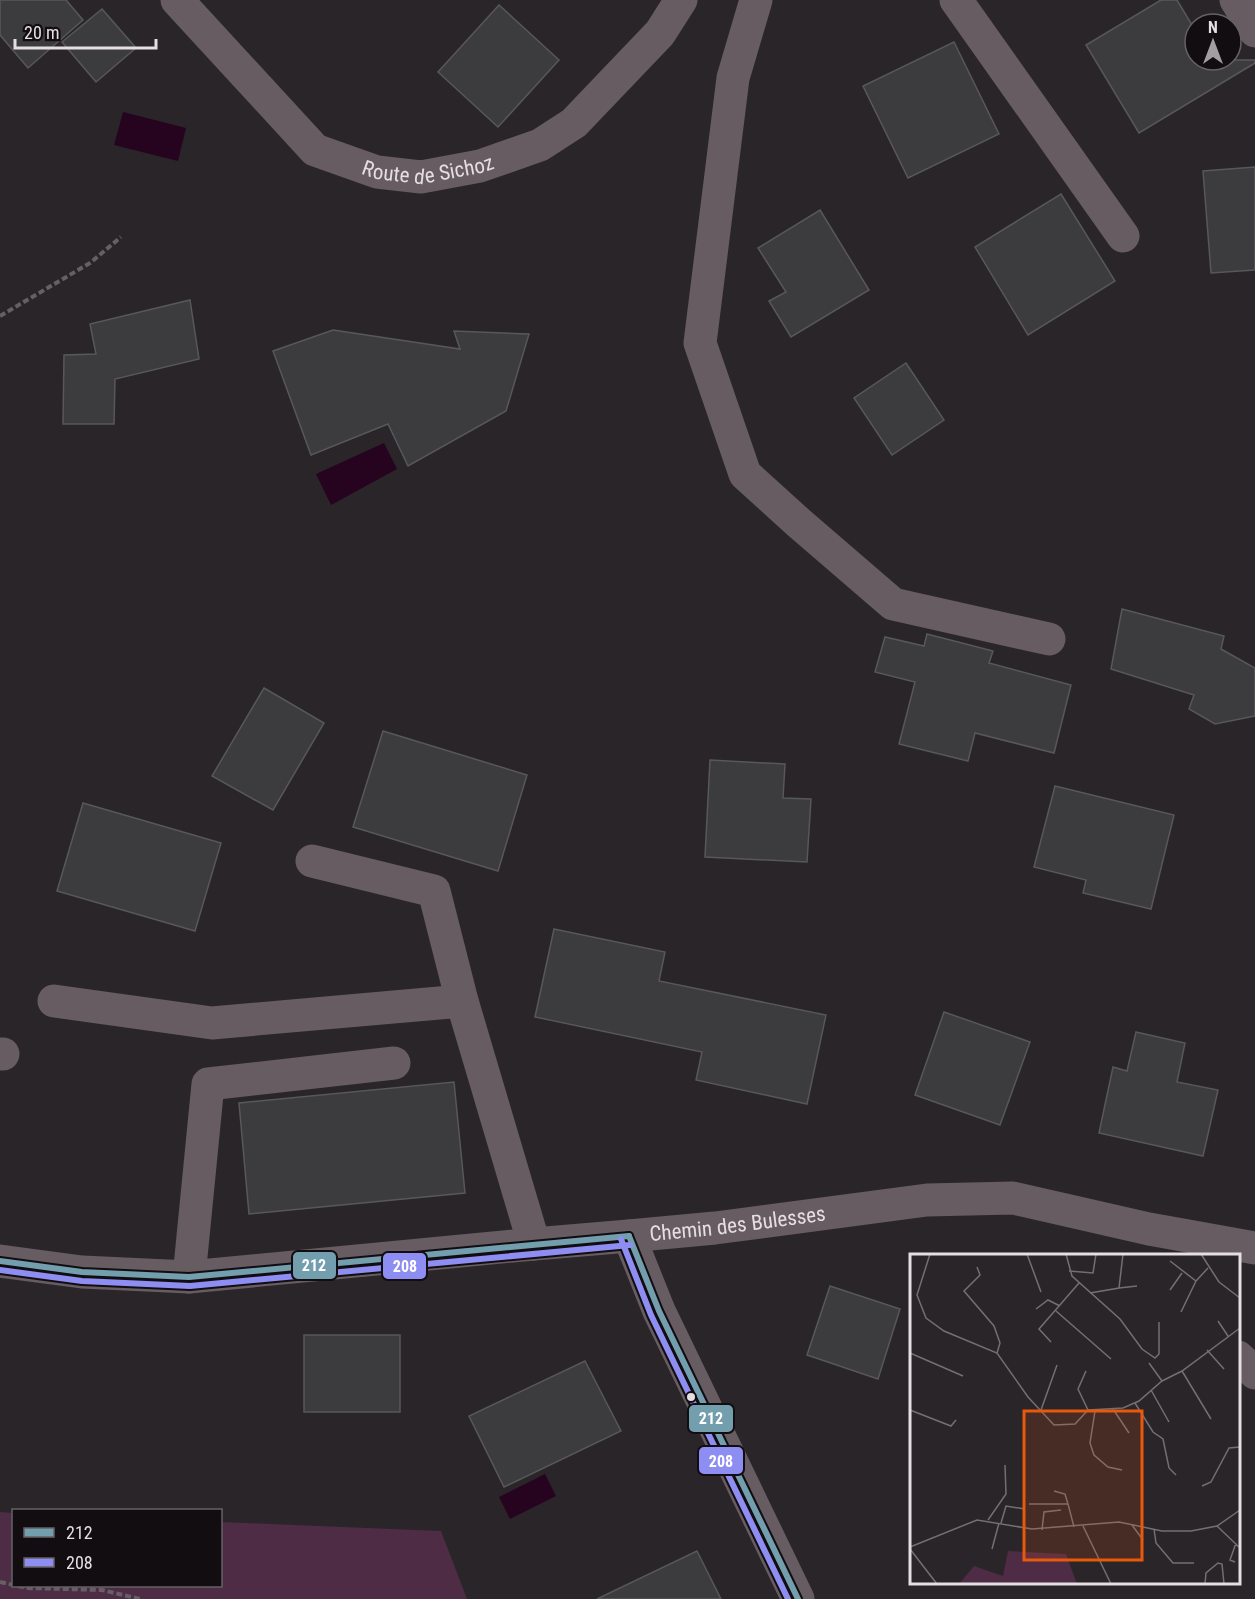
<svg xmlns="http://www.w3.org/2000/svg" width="1255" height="1599" font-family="'Roboto Condensed',sans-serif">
	<rect width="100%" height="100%" fill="#2a2529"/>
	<polygon fill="#4e2c46" points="0,1512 13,1513 14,1586 220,1586 221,1522 441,1531 467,1599 0,1599"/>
	<g fill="#26031f">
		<polygon points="123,112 186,128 178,161 114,145"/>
		<polygon points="384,443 397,469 331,505 316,474"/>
		<polygon points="545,1474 556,1496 510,1519 499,1497"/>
	</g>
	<g fill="#3c3c3f" stroke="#57585a" stroke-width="1.5">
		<polygon points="0,0 66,0 83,20 28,68 0,35"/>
		<polygon points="1161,0 1177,0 1195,30 1195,60 1255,60 1255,63 1139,133 1086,45"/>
		<polygon points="499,5 559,60 498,127 438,72"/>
		<polygon points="102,9 136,48 96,82 62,42"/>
		<polygon points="954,42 999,134 908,178 863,86"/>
		<polygon points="1255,167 1255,270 1211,273 1203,171"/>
		<polygon points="1061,194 1115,281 1028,335 975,247"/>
		<polygon points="820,210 869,290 791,337 769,301 786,292 758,248"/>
		<polygon points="190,300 199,359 115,379 114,424 63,424 64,355 96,354 90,324"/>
		<polygon points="333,330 460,349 454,331 529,334 506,411 408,466 388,424 311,455 273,351"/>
		<polygon points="906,363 944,420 892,455 854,398"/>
		<polygon points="1122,609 1224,636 1221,649 1255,668 1255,716 1215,724 1189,709 1194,695 1111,669"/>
		<polygon points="927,634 993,651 989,663 1071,685 1054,753 975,733 968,761 899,744 915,682 875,672 885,637 924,646"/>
		<polygon points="264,688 324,723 273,810 212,776"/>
		<polygon points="383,731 527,775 498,871 353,827"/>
		<polygon points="710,760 785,764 783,798 811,799 807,862 705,857"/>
		<polygon points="1055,786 1174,815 1151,909 1083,893 1086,880 1034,867"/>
		<polygon points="83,803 221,843 195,931 57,891"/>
		<polygon points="554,929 665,952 659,981 826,1015 807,1104 696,1080 702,1052 535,1017"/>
		<polygon points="944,1012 1030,1042 1000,1125 915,1095"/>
		<polygon points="1136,1032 1185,1043 1177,1082 1218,1090 1203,1156 1099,1133 1113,1067 1127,1071"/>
		<polygon points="454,1082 465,1193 249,1214 239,1103"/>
		<polygon points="830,1286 900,1309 878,1379 807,1355"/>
		<rect x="304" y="1335" width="96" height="77"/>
		<polygon points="585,1361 621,1431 504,1487 469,1416"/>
		<polygon points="697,1551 721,1599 597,1599"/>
	</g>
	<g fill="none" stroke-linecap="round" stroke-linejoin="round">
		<g stroke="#666064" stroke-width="4" stroke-dasharray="6 3" stroke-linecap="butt">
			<polyline points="0,316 90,263 121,237"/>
			<polyline points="0,1582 14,1585"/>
			<polyline points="18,1586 28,1588 102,1590 140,1599"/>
		</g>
		<g stroke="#665c62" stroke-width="33">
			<path id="s1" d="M177 0 315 150 377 172 421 177 480 166 540 145 574 123 660 33 681 0"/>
			<polyline points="756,0 733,78 700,343 745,474 799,523 893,604 1049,639"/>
			<polyline points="956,0 1123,236"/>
			<polyline points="1236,0 1255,31"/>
			<polyline points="312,861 434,891 462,1001"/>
			<polyline points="54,1001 212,1023 462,1001 534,1244"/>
			<polyline points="0,1054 3,1054"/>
			<polyline points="629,1236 659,1311 798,1599"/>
			<path id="s2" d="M0 1261 82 1272 189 1277 534 1244 629 1236 715 1228 927 1200 1013 1198 1149 1229 1255 1248"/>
			<polyline points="189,1277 208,1084 394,1063"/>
			<polyline points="1238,1357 1255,1373"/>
		</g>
		<defs>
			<g id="bus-1">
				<polyline points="629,1236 659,1311 798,1599"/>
				<polyline points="0,1261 82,1272 189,1277 629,1236"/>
			</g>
			<g id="bus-2">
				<polyline points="621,1239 651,1315 788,1599"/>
				<polyline points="0,1270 82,1281 190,1286 630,1245"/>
			</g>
		</defs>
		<use href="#bus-1" stroke="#120d11" stroke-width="10"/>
		<use href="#bus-2" stroke="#120d11" stroke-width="10"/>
		<use href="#bus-1" stroke="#729eae" stroke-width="6"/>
		<use href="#bus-2" stroke="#8e8df1" stroke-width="6"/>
	</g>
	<circle fill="#e5dee3" stroke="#120d11" stroke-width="2" cx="691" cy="1397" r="5"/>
	<g text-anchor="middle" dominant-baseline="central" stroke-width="5" stroke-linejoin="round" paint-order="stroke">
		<g font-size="21" fill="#e5dee3" stroke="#120d11">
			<text stroke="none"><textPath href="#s1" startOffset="321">Route de Sichoz</textPath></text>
			<text stroke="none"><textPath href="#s2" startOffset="741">Chemin des Bulesses</textPath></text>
		</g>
	</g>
	<g transform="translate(910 1254)">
		<rect width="330" height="330" fill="#2a2529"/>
		<path d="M98 297 156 300 167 330H49L64 312 93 322Z" fill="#4e2c46"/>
		<path fill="none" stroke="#756f73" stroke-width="1.5" d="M20 0 7 41 16 64 34 77 87 99 118 143 144 171 165 170 178 156 168 135 176 117M117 0 131 38M156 0 162 22 210 65 232 95 245 104 249 100V68M291 0 309 28 330 44M260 7 286 27 298 14M67 13 70 21 54 37 84 72 90 89 87 99M159 17 183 19 186 0M209 34 227 32M260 36 272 19M180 39 209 34 213 0M126 55 138 46 150 52M146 57 201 105M271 58 286 27M308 67 318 82M141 88 129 75 169 29M297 96 314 115M0 99 53 122M239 109 252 127M272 117 301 165M241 136 259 168M225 149 243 178 253 185 259 214 266 221M203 155 219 179M0 156 41 172 46 166M131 156 147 111M178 156 213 154 229 147 252 127 272 117 330 74M185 157 180 189 184 201 198 213 212 216M292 232 301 228 319 194 330 193M144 237 155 240 158 250M119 250H158L164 273M78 266 96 240 95 211M91 269 96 252 115 255M222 271 233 286M173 272 201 330M307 272 330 294M244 275 246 289 263 309H284M132 276 134 258 151 256M0 293 67 266 122 275 209 268 252 277H281L307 272 330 256M0 295 27 330M82 295 89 269M325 308 320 306 326 289M295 330 296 319 308 309 312 310 314 330"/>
		<path fill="#e8590c" fill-opacity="0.15" stroke="#e8590c" stroke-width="3" d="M114 157H232V306H114Z"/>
		<rect width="330" height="330" fill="none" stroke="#e5dee3" stroke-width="3"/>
	</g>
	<g stroke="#120d11" stroke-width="2">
		<rect x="292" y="1251" width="45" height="29" rx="6" fill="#729eae"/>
		<rect x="382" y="1252" width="45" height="28" rx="6" fill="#8e8df1"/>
		<rect x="688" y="1404" width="46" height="29" rx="6" fill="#729eae"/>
		<rect x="698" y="1446" width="46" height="29" rx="6" fill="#8e8df1"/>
	</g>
	<g font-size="16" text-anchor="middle" font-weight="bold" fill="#fff">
		<text x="314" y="1271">212</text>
		<text x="405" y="1272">208</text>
		<text x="711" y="1424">212</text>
		<text x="721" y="1467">208</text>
	</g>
	<rect x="12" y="1509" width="210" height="78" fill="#120d11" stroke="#666165" stroke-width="1.5"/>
	<rect x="24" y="1528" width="30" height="9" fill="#729eae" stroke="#666165" stroke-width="1.5"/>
	<text x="66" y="1539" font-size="18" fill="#e5dee3">212</text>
	<rect x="24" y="1558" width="30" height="9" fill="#8e8df1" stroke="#666165" stroke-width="1.5"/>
	<text x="66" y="1569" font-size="18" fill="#e5dee3">208</text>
	<g transform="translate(1213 42)"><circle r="28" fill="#120d11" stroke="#666165" stroke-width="1.5"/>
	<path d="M0-4.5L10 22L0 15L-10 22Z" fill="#a49da2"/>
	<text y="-9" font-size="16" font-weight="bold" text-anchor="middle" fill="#e5dee3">N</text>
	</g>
	<path d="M15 39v9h141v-9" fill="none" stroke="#e5dee3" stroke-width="3"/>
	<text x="24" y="39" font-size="18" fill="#e5dee3" stroke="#120d11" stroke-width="4.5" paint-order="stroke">20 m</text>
</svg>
